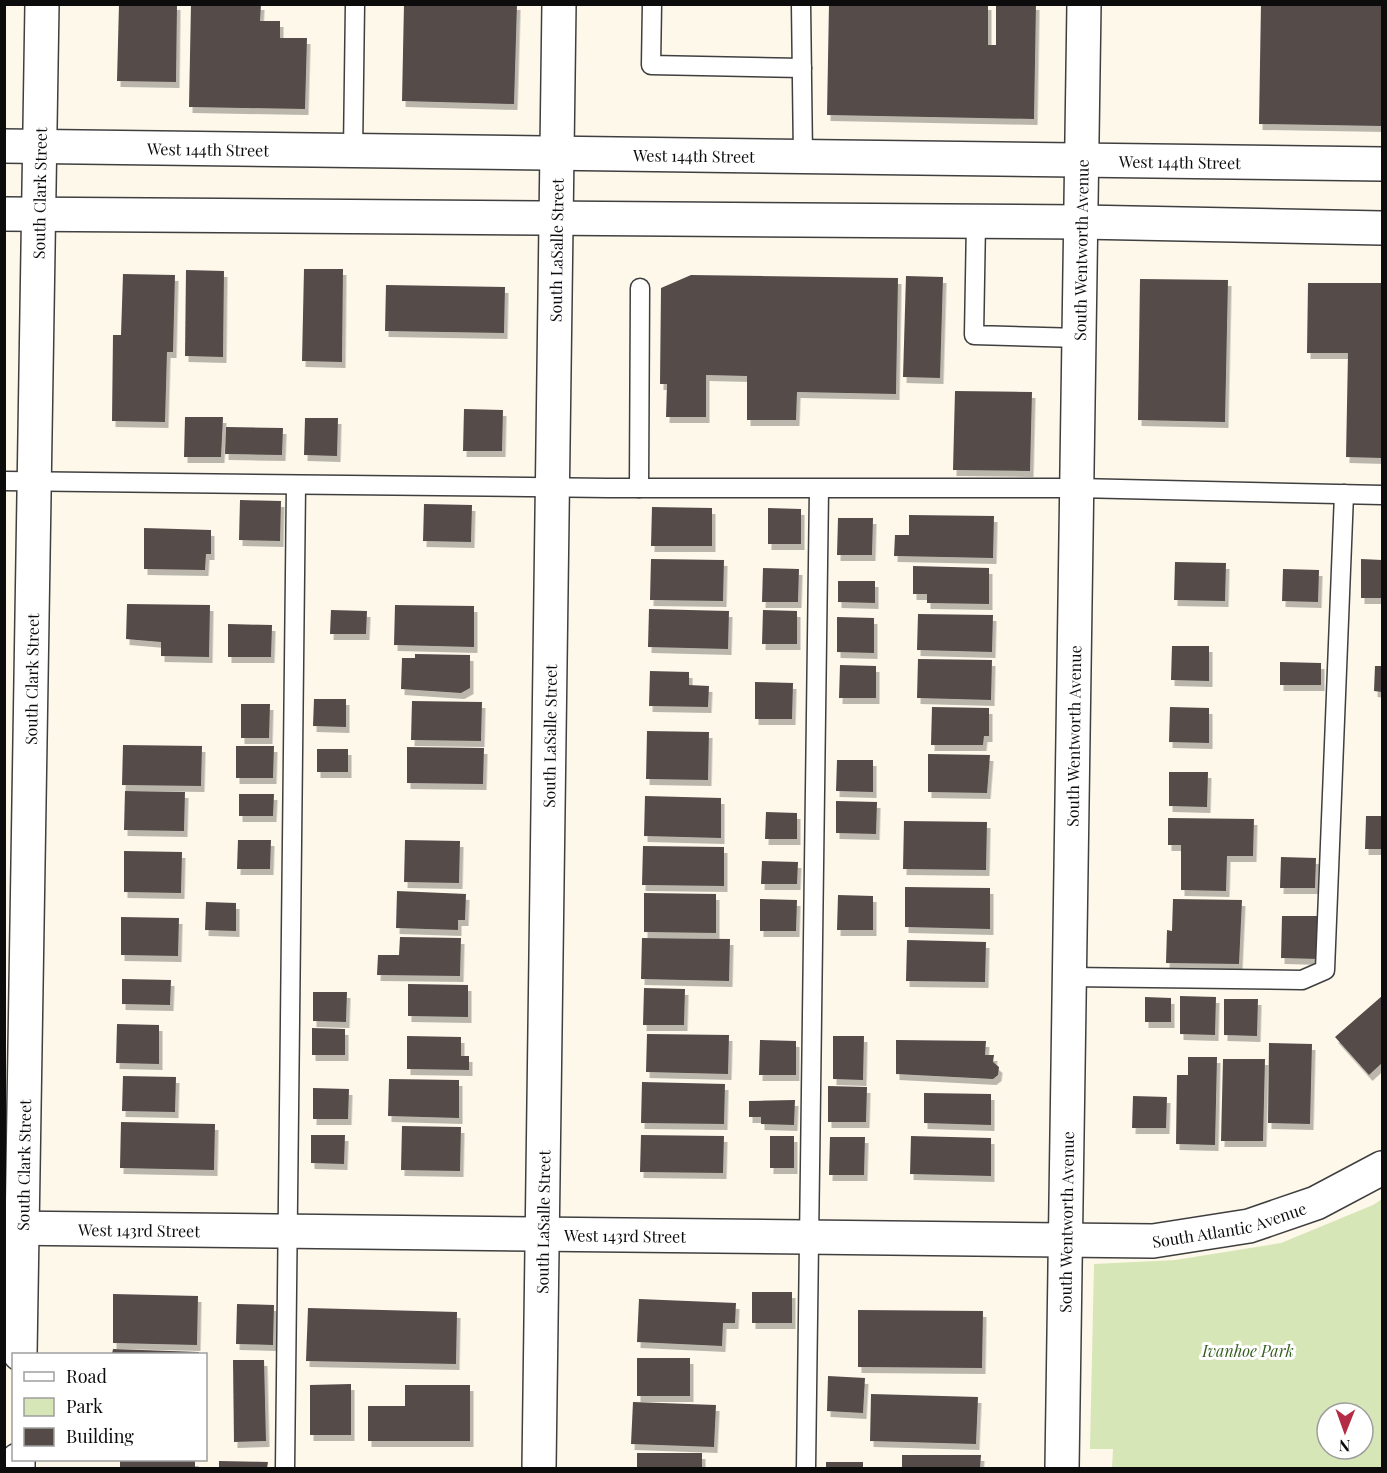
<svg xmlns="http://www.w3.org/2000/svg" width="1387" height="1473" font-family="'Playfair Display',serif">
	<defs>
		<filter id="shadow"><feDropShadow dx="3.5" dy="6" stdDeviation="0" flood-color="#0004"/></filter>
	</defs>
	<rect width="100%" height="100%" fill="#fef8eb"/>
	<path fill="#d6e6b7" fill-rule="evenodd" d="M1382 1199V1468H1112L1113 1449H1090L1094 1264 1175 1260 1281 1243 1373 1205ZM1327 1413H1363V1449H1327Z"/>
	<g fill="#544b49" filter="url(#shadow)">
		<polygon points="119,4 177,4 176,82 117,81"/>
		<polygon points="191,4 261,4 260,21 280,21 280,38 307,38 305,109 189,107"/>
		<polygon points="404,4 517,4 514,104 402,101"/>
		<polygon points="829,4 988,4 988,45 996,45 996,4 1036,4 1034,119 827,115"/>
		<polygon points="1261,4 1382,4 1382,126 1259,124"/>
		<polygon points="304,269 343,269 342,362 302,361"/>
		<polygon points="186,270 224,271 223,357 185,356"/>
		<polygon points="123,274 175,275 173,352 167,352 165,422 112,421 113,335 121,335"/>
		<polygon points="691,275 898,278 896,394 797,392 796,420 747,420 747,376 706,375 706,417 666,417 667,384 660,384 661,288"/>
		<polygon points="906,276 943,277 940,378 903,377"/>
		<polygon points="1140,279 1228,280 1225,422 1138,420"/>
		<polygon points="1308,283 1382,283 1382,458 1346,457 1348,353 1307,353"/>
		<polygon points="386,285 505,287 504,333 385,331"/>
		<polygon points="955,391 1032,392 1030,471 953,470"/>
		<polygon points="464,409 503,410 502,451 463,451"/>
		<polygon points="185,417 223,417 221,457 184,457"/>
		<polygon points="305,418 338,418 337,456 304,455"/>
		<polygon points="226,427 283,428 282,455 225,454"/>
		<polygon points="240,500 281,501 280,541 239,540"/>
		<polygon points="424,504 472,505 471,542 423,541"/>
		<polygon points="652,507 712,508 712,546 651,546"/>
		<polygon points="768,508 801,509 801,544 768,544"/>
		<polygon points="909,515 994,516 993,558 894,556 895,535 909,535"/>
		<polygon points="838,518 873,518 872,555 837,555"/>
		<polygon points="144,528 211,530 211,554 206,554 205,570 144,569"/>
		<polygon points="651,559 724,560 723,601 650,600"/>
		<polygon points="1361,559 1382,560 1382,598 1361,598"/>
		<polygon points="1175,562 1226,563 1225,601 1174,600"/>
		<polygon points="913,566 989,568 989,604 927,603 927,594 913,594"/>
		<polygon points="763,568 799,569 798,602 762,602"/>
		<polygon points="1283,569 1319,570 1318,602 1282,601"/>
		<polygon points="838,581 875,581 875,603 838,602"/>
		<polygon points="127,604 210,605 209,657 161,656 161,642 126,639"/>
		<polygon points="395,605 474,606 474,647 394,645"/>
		<polygon points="649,609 729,611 728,649 648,647"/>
		<polygon points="331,610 367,611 366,634 330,634"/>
		<polygon points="763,610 797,611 797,644 762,644"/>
		<polygon points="918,614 993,615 992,652 917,650"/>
		<polygon points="837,617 874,618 874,653 837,652"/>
		<polygon points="228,624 272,625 271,657 228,657"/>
		<polygon points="1172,646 1209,646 1209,681 1171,680"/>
		<polygon points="415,654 470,655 470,688 461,693 401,689 402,658 415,658"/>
		<polygon points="918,659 992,660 991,700 917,698"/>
		<polygon points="1280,662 1321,663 1321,685 1280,685"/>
		<polygon points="840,665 876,666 876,698 839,698"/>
		<polygon points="1375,666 1382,666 1382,692 1374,691"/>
		<polygon points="650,671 689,672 689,685 709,686 708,707 649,706"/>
		<polygon points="755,682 793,683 792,719 755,719"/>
		<polygon points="314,699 346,699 346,727 313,726"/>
		<polygon points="412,701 482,702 481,741 411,740"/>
		<polygon points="241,704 270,704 269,738 241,738"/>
		<polygon points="932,707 989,708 989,736 984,736 983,745 931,745"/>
		<polygon points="1170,707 1209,708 1209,743 1169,742"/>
		<polygon points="647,731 709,732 708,780 646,779"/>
		<polygon points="123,745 202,746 201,786 122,785"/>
		<polygon points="236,746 274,746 273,778 236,778"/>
		<polygon points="407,747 484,748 483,784 407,783"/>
		<rect x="317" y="749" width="31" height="23"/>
		<polygon points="928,754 990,755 987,793 928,792"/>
		<polygon points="837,760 873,760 873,792 836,791"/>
		<polygon points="1169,772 1208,772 1207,807 1169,806"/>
		<polygon points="125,791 185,792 184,831 124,830"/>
		<polygon points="239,794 274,794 273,816 239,816"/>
		<polygon points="645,796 721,798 721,838 644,836"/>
		<polygon points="836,801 877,802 876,834 836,833"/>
		<polygon points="766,812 797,813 797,839 765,839"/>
		<polygon points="1366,816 1382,816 1382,849 1365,849"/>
		<polygon points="1168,818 1254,819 1253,856 1227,856 1226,891 1181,890 1181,845 1168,845"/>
		<polygon points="904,821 987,822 986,870 903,869"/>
		<polygon points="238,840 271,840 270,869 237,869"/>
		<polygon points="405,840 460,841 459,883 404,882"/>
		<polygon points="643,846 724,847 724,886 642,885"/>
		<polygon points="124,851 182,852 181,893 124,892"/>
		<polygon points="1281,857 1316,858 1315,888 1280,888"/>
		<polygon points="762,861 798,862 797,884 761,884"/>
		<polygon points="905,887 990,888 990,929 905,927"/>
		<polygon points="397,891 466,894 465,920 458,920 458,930 396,928"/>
		<polygon points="644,893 716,894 716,933 644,932"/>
		<polygon points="838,895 873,896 873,930 837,930"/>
		<polygon points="760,899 797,900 796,931 760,931"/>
		<polygon points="1173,899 1242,900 1239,964 1166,963 1167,930 1172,931"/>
		<polygon points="206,902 236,903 236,931 205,930"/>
		<polygon points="1282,916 1319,916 1319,959 1281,958"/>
		<polygon points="121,917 179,918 178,956 121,955"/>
		<polygon points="400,937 461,938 460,976 377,975 378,955 399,955"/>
		<polygon points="642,938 730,939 729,981 641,979"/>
		<polygon points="907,940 986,942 985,982 906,981"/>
		<polygon points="122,979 171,980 170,1005 122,1004"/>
		<polygon points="408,984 468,985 468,1017 408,1016"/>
		<polygon points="644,988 685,989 684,1025 643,1025"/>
		<polygon points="313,992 347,992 346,1022 313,1021"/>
		<polygon points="1180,996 1216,997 1215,1035 1180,1034"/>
		<polygon points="1382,996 1382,1063 1369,1075 1335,1037"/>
		<polygon points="1145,997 1171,998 1171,1022 1145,1022"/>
		<polygon points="1224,999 1258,999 1257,1036 1224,1035"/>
		<polygon points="117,1024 159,1025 159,1064 116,1063"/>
		<polygon points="312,1028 345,1029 345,1055 312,1055"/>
		<polygon points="647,1034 729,1035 728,1074 646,1072"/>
		<polygon points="407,1036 461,1037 461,1056 469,1056 469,1070 407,1069"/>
		<polygon points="833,1036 864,1036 863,1080 833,1079"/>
		<polygon points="760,1040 796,1041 796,1075 759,1075"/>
		<polygon points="896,1040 986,1041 985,1055 994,1055 993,1062 999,1067 998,1075 993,1079 896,1074"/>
		<polygon points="1269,1043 1312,1044 1310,1124 1268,1123"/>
		<polygon points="1188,1057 1217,1057 1215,1145 1176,1144 1177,1075 1188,1075"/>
		<polygon points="1223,1059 1265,1059 1263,1141 1221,1141"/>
		<polygon points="123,1076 176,1077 175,1112 122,1111"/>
		<polygon points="389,1079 459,1080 459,1118 388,1116"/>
		<polygon points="642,1082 725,1084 724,1124 641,1123"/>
		<polygon points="828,1086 867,1087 866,1122 828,1122"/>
		<polygon points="313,1088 349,1089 348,1119 313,1119"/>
		<polygon points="924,1093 991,1094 991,1125 924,1123"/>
		<polygon points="1133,1096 1167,1097 1166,1128 1132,1128"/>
		<polygon points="795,1100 794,1125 761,1124 761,1117 749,1117 749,1101"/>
		<polygon points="121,1122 215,1124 214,1170 120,1168"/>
		<polygon points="402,1126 461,1127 460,1171 401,1170"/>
		<polygon points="311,1135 345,1135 344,1164 311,1163"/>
		<polygon points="641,1135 724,1136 723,1173 640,1172"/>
		<rect x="770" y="1136" width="24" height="32"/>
		<polygon points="911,1136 991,1138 991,1176 910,1174"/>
		<polygon points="830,1137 865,1137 864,1175 829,1175"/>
		<rect x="752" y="1292" width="40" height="31"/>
		<polygon points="113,1294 198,1296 197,1345 113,1343"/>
		<polygon points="639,1299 736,1303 735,1323 723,1323 722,1346 637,1342"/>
		<polygon points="237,1304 274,1305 273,1345 236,1344"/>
		<polygon points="308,1308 457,1312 456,1364 306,1361"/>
		<polygon points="858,1310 983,1311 982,1368 858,1367"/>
		<polygon points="113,1349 199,1352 199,1354 112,1354"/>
		<rect x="637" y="1358" width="53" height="38"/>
		<polygon points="233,1360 264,1360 266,1441 234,1442"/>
		<polygon points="828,1376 865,1378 863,1413 827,1411"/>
		<polygon points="351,1384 351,1435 310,1435 310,1385"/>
		<polygon points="405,1385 470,1385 470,1441 368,1441 368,1406 405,1406"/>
		<polygon points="871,1394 978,1397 976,1444 870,1441"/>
		<polygon points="633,1402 716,1405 714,1447 631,1444"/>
		<rect x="637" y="1453" width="65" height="15"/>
		<polygon points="902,1455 981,1455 980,1468 902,1468"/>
		<rect x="120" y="1460" width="75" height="8"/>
		<polygon points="219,1461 268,1462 267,1468 219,1468"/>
		<rect x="826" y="1462" width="37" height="6"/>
	</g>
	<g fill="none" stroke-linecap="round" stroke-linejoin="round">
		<defs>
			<g id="service">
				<polyline points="652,4 651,65 802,68"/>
				<polyline points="801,4 803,157"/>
				<polyline points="353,151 355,4"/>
				<polyline points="976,222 974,335 1080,338"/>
				<polyline points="4,481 608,488 1077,488 1382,495"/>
				<polyline points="639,488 640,288"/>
				<polyline points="1070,977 1302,980 1325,970 1344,494"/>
				<polyline points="285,1468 296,485"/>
				<polyline points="806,1468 819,489"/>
			</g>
			<g id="minor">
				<path id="s1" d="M4 1228 1153 1241 1249 1226 1316 1203 1382 1168"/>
				<path id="s2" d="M20 1354 42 4"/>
				<polyline points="18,1468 18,1460"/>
				<path id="s3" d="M539 1468 559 4"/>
				<path id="s4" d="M1062 1468 1084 4"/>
			</g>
			<g id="tertiary">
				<path id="s5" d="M4 146 1382 164"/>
				<polyline points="4,214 1081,222 1382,228"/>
			</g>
		</defs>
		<use href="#service" stroke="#3f3f3f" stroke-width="21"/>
		<use href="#minor" stroke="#3f3f3f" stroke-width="36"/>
		<use href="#tertiary" stroke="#3f3f3f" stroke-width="36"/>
		<use href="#service" stroke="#fff" stroke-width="18"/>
		<use href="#minor" stroke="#fff" stroke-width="33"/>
		<use href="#tertiary" stroke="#fff" stroke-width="33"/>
	</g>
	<g text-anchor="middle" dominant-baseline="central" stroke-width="6" stroke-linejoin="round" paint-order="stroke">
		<g font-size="16" fill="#0c0c0c" stroke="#fff">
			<text stroke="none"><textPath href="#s5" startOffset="204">West 144th Street</textPath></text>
			<text stroke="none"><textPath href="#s5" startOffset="690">West 144th Street</textPath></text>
			<text stroke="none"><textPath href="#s5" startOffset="1176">West 144th Street</textPath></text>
			<text stroke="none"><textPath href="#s2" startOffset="1161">South Clark Street</textPath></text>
			<text stroke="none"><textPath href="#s3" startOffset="1218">South LaSalle Street</textPath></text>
			<text stroke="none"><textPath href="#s4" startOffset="1218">South Wentworth Avenue</textPath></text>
			<text stroke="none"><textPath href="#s2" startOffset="675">South Clark Street</textPath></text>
			<text stroke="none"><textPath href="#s3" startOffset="732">South LaSalle Street</textPath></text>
			<text stroke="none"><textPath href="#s4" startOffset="732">South Wentworth Avenue</textPath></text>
			<text stroke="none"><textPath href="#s2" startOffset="189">South Clark Street</textPath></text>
			<text stroke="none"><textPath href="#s3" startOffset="246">South LaSalle Street</textPath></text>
			<text stroke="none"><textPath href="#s4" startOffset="246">South Wentworth Avenue</textPath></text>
			<text stroke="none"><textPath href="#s1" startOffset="1227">South Atlantic Avenue</textPath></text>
			<text stroke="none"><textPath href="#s1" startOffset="135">West 143rd Street</textPath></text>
			<text stroke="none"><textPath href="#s1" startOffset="621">West 143rd Street</textPath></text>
		</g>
		<g font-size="16" font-style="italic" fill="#365f20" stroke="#fff">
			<text x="1248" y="1350">Ivanhoe Park</text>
		</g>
	</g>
	<rect width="1387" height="1473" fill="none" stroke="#0c0c0c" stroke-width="12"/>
	<rect x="12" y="1353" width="195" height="108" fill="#ffffff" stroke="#9e9e9e" stroke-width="1.5"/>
	<rect x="24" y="1372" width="30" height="9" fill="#ffffff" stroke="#9e9e9e" stroke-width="1.5"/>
	<text x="66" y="1383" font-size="18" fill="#0c0c0c">Road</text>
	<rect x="24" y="1398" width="30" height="18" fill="#d6e6b7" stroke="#9e9e9e" stroke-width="1.5"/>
	<text x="66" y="1413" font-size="18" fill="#0c0c0c">Park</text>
	<rect x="24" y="1428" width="30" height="18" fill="#544b49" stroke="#9e9e9e" stroke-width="1.5"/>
	<text x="66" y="1443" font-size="18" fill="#0c0c0c">Building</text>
	<g transform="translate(1345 1431) rotate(181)"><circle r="28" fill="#ffffff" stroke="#9e9e9e" stroke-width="1.5"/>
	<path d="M0-4.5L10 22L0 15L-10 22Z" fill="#b42b45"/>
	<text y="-9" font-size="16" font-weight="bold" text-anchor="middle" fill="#0c0c0c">N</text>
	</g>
</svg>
